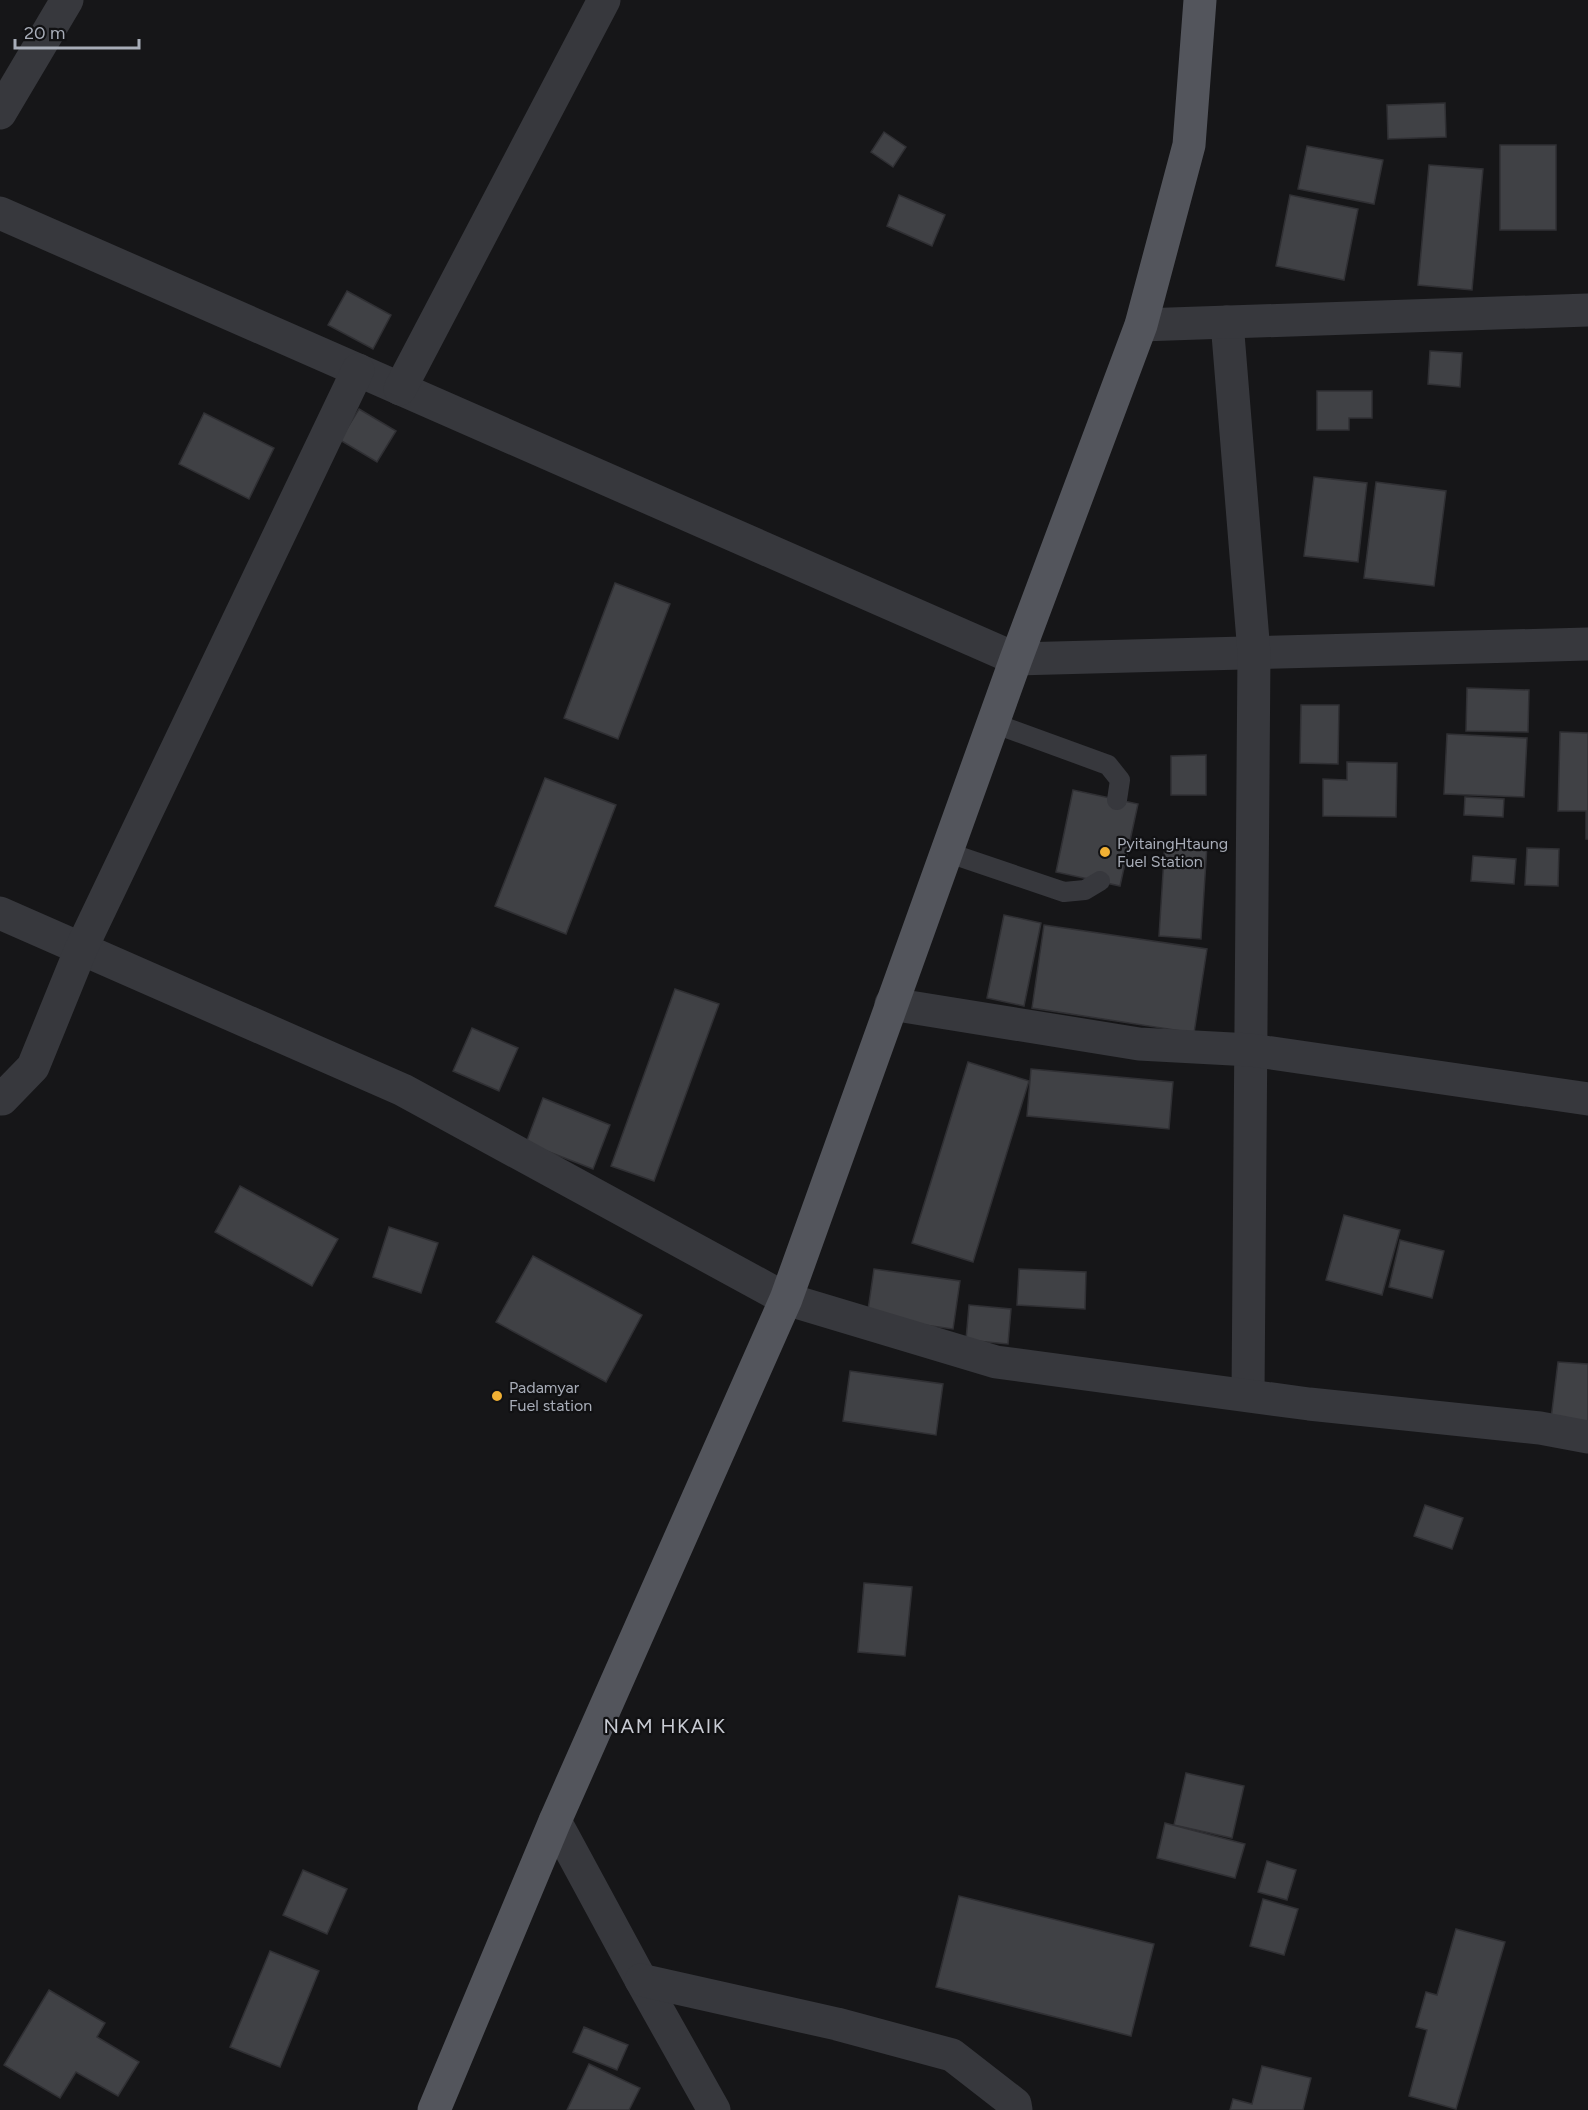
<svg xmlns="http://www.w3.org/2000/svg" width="1588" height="2110" font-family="Figtree,sans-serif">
	<rect width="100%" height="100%" fill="#161618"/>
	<g fill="#404145" stroke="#303034" stroke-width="1.5">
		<polygon points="1445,103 1446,137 1388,139 1387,105"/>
		<polygon points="884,132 906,147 893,167 871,152"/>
		<rect x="1500" y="145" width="56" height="85"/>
		<polygon points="1307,146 1383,160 1374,204 1298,189"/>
		<polygon points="1429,165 1483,169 1472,290 1418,285"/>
		<polygon points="899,195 945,215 932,246 887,226"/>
		<polygon points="1290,195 1358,209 1344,280 1276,266"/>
		<polygon points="347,291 391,315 373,349 328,325"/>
		<polygon points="1430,351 1462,353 1460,387 1428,384"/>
		<polygon points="1317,391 1372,391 1372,418 1349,418 1349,430 1317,430"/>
		<polygon points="359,409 396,431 377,462 340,440"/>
		<polygon points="204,413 274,448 249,499 179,464"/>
		<polygon points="1314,477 1367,483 1358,562 1304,556"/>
		<polygon points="1376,482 1446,491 1434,586 1364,578"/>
		<polygon points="615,583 670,604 618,739 564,718"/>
		<polygon points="1467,688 1529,690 1528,732 1466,731"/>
		<polygon points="1301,705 1339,705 1338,764 1300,763"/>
		<polygon points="1560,732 1588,733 1588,839 1586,839 1586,811 1558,811"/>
		<polygon points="1447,734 1527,738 1524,797 1444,794"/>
		<polygon points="1206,755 1206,795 1171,795 1171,756"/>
		<polygon points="1347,762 1397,763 1396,817 1323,816 1323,779 1347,780"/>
		<polygon points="545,778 616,805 566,934 495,906"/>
		<polygon points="1073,790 1138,804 1120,886 1056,872"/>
		<polygon points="1465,797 1504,799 1503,817 1464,815"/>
		<polygon points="1165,842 1207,845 1201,939 1159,936"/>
		<polygon points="1527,848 1559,849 1558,886 1525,885"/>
		<polygon points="1473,856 1516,859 1514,884 1471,881"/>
		<polygon points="1004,915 1041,923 1024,1006 987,998"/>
		<polygon points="1044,925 1207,949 1194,1033 1032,1008"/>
		<polygon points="675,989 719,1004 654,1181 611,1166"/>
		<polygon points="472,1028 518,1048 499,1091 453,1071"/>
		<polygon points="968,1062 1029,1081 973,1262 912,1243"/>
		<polygon points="1031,1069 1173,1082 1169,1129 1027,1116"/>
		<polygon points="543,1098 610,1125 593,1169 526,1143"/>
		<polygon points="240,1186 338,1239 312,1286 215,1232"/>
		<polygon points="1344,1215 1400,1230 1382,1295 1326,1280"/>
		<polygon points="389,1227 438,1243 421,1293 373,1277"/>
		<polygon points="1400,1240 1444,1251 1432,1298 1389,1287"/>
		<polygon points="533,1256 642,1315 606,1382 496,1322"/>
		<polygon points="874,1269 960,1281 953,1329 867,1317"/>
		<polygon points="1019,1269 1086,1272 1085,1309 1017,1305"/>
		<polygon points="969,1305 1011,1309 1008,1344 966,1340"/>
		<polygon points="1558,1362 1588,1364 1588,1422 1551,1419"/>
		<polygon points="850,1371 943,1384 936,1435 843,1421"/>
		<polygon points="1425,1505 1463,1518 1452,1549 1414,1536"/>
		<polygon points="864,1583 912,1587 905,1656 858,1652"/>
		<polygon points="1186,1773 1244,1786 1232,1838 1174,1825"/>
		<polygon points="1165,1823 1245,1844 1235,1878 1157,1858"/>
		<polygon points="1267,1861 1296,1870 1287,1900 1258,1892"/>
		<polygon points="303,1870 347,1889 327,1934 283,1915"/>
		<polygon points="959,1896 1154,1944 1131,2036 936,1987"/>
		<polygon points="1263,1899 1298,1909 1284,1955 1250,1946"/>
		<polygon points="1456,1929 1505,1942 1456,2109 1409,2096 1427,2030 1416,2027 1426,1992 1437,1995"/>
		<polygon points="270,1951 319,1971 280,2067 230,2047"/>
		<polygon points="49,1990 105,2023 97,2037 139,2062 118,2096 76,2072 60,2098 4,2065"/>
		<polygon points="584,2027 628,2045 617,2070 573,2052"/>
		<polygon points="589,2064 640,2088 629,2110 567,2110"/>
		<polygon points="1262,2066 1311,2078 1303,2110 1230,2110 1233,2099 1252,2104"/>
	</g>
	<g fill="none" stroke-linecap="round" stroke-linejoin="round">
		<g stroke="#37383d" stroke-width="20">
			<polyline points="993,723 1108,765 1120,780 1117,800"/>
			<polyline points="946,852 1064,892 1085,890 1100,881"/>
		</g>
		<g stroke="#37383d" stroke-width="33">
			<polyline points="0,113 67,0"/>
			<polyline points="0,213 1016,659 1588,644"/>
			<polyline points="1227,322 1254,653 1248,1395"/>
			<polyline points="1141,325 1588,310"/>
			<polyline points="400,389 604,0"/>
			<polyline points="0,913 403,1090 786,1299 996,1362 1309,1404 1540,1428 1588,1437"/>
			<polyline points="891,1004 1139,1044 1251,1050 1588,1099"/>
			<polyline points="0,1099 2,1099 33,1067 81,949 358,370"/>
			<polyline points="555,1821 641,1980 714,2110"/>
			<polyline points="641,1980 837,2024 952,2055 1015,2104 1016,2110"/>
		</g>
		<polyline stroke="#53555c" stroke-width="33" points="434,2110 555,1821 786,1299 1016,659 1141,325 1189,145 1200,0"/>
	</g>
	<g fill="#f2b134" stroke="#111113" stroke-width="2">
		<circle cx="1105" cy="852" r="6"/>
		<circle cx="497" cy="1396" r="6"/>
	</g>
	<g text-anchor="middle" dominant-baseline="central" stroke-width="4.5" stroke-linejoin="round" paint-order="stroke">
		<g font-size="16" fill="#a8adb8" stroke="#111113" text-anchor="start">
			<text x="1117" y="843">PyitaingHtaung<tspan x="1117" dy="18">Fuel Station</tspan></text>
			<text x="509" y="1387">Padamyar<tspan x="509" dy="18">Fuel station</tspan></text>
		</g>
		<g font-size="20" letter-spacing="1.5" fill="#c9ccd4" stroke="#111113">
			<text x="665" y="1726">NAM HKAIK</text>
		</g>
	</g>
	<path d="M15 39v9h124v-9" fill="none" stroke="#a8adb8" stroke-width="3"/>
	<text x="24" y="39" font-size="18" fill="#a8adb8" stroke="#111113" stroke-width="4.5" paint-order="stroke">20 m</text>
</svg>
